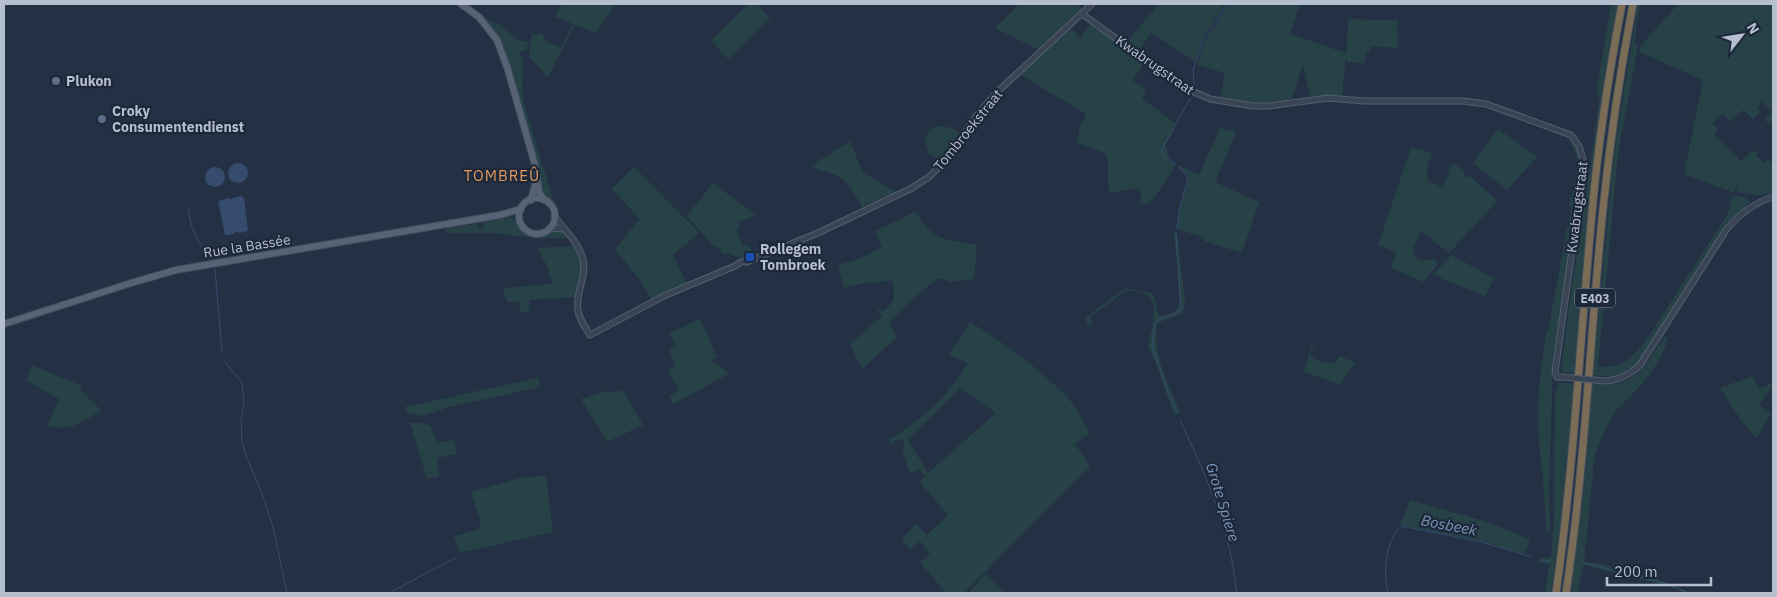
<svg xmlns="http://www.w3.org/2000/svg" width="1777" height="597" font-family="'IBM Plex Sans',sans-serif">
	<rect width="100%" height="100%" fill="#243145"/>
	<g fill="#264246" fill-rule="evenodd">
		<polygon points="561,4 615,4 596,33 555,17"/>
		<polygon points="748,4 757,4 770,18 728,59 711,40"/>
		<polygon points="1019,4 1077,4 1082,9 1039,50 995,28"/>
		<path d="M1159 4H1221L1223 5 1222 9C1210 26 1200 41 1196 62L1151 33 1138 52 1126 43Z"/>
		<polygon points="1228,4 1300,4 1290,34 1346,53 1342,95 1310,96 1303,65 1292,99 1256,104 1220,99 1225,73 1197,65 1204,44"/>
		<path d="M1611 4H1619L1590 195 1575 373 1561 372C1571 279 1588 187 1600 95H1596Z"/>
		<path d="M1638 4H1640L1634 44 1638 46 1618 154 1598 366C1622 370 1634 357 1647 339L1727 215 1732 197 1731 195 1747 198 1750 202 1726 223 1639 361C1623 376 1614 377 1593 375L1614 153Z"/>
		<polygon points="1678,4 1773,4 1773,127 1765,120 1772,111 1761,101 1759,103 1760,105 1757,109 1760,112 1753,119 1743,110 1729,122 1723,113 1712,123 1718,129 1714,134 1741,161 1752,151 1758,152 1756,156 1765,163 1768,159 1773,164 1773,193 1758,195 1737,192 1738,187 1736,186 1734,192 1732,192 1684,174 1703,80 1639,52 1640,47"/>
		<polygon points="483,16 496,25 498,23 519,41 528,42 527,49 520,53 523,63 522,89 523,100 552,196 551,199 544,196 540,190 505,48 497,34"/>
		<polygon points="1348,19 1397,20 1398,48 1370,46 1370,51 1366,51 1364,63 1348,62 1346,59"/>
		<polygon points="1091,23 1145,63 1132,80 1146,90 1142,98 1176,124 1165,145 1169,156 1167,159 1176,165 1154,198 1147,204 1140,204 1141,193 1137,188 1109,193 1107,154 1077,143 1077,141 1079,135 1078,131 1086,114 1019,74 1071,28 1080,39"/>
		<polygon points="572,26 574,27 548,77 529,57 532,33 537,35 541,33 547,42 561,48"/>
		<path d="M938 126 952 128 960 134 942 161 929 154C923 143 924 129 938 126Z"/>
		<polygon points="1220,128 1236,132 1215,182 1259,202 1242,253 1204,241 1205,238 1177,229 1180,208 1189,177 1186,173 1178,168 1179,165 1199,175"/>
		<polygon points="1498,129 1537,157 1507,190 1473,163"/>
		<path d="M1571 140 1579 154 1581 162 1553 360 1549 489 1550 528 1549 531 1546 533 1544 489 1539 444 1538 417 1539 385 1546 331H1548L1571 208 1569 205C1574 184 1584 160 1569 142Z"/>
		<path d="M850 141 861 168 864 173 895 192 862 207C855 194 848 180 833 174 825 171 818 170 811 166Z"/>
		<polygon points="1411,148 1433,153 1428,164 1427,180 1442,187 1450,173 1448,170 1454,163 1465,172 1464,176 1471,177 1497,201 1449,253 1421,231 1413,248 1415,250 1413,256 1421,260 1434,259 1438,264 1423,282 1391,268 1396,252 1378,245"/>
		<polygon points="634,167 699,233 673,255 687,284 651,300 640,279 639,279 615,249 640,219 612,189"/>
		<polygon points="713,183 756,215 738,222 740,226 736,228 743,246 748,245 755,254 744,259 726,253 725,255 720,251 720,249 713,245 687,216"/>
		<path d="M915 212C920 218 925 226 930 231 941 241 963 242 977 245L974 279 951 282 938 278C921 292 903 306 889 323L897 337 862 369 850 344 882 316 876 307 878 306 882 312C895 303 896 295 892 281L865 283 844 288 838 265 859 259 882 247 875 231Z"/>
		<path d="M510 217C523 222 524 239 541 235 547 234 551 230 557 228L566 232 569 238H534L494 233H446L445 229 477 224 479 228 481 229 484 226 483 223Z"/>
		<path d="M1174 231 1177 232 1185 301 1184 310 1177 316 1157 323C1152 355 1169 384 1180 413L1175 415C1168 399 1163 383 1157 366 1154 359 1150 352 1148 344 1151 333 1159 306 1149 297 1144 291 1134 291 1126 291L1091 316 1092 325H1088L1085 318 1125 288 1151 293 1155 299 1159 316C1169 315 1179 313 1180 301Z"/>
		<polygon points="574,246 581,264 575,297 529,300 530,311 520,312 519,302 507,302 503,288 553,284 546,264 537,248"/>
		<polygon points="1451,255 1494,278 1485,296 1433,275"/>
		<polygon points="700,319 717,357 712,360 729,374 673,404 669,396 679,390 668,370 676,366 669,350 677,346 669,333"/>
		<path d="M970 322C1003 342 1040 369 1067 397 1076 406 1083 421 1090 433L1075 444 1090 467 964 593H946L920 562 930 554 920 541 910 550 902 539 916 524 927 535 948 515 920 482 925 476 919 470 911 473 909 471 903 451 904 439 894 441 893 446 889 440C921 420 949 395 968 363L949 355ZM960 388 996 413 928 473 908 440Z"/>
		<path d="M1664 337 1667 339C1661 370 1632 393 1612 415L1613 417C1603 430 1598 446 1594 461L1584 562 1609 565 1611 568 1638 576 1639 574 1659 579 1658 581 1670 584 1691 593H1686L1668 586 1583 565 1577 593H1571L1585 477 1592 384C1635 389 1643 369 1664 337Z"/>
		<polygon points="1315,344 1313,346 1310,357 1324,363 1325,361 1336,364 1339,356 1356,363 1339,384 1304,372 1312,345"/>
		<path d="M32 365 82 386 80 390 101 410C82 423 71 431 47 426L59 399 26 380Z"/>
		<polygon points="1753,376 1759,389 1772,383 1773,385 1759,405 1771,414 1756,438 1743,423 1720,388"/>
		<polygon points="537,378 538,378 540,387 449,407 422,416 406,412 405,407"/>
		<polygon points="1559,382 1574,384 1562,513 1551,593 1545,593 1549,565 1539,562 1540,558 1551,558 1554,520 1555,394"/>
		<polygon points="622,389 643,425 607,442 581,399 606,391 615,393"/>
		<polygon points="410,423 420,423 430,426 437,443 454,440 457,454 437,458 439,476 427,479"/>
		<polygon points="546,476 553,532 464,552 459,551 454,536 477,530 481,524 471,492 524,477"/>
		<polygon points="1410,500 1488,522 1530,540 1524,554 1482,541 1400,525"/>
		<polygon points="986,574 1005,593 968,593"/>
	</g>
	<g fill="#364c6e">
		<circle cx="238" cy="173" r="10"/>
		<circle cx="215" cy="177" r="10"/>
		<polygon points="242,196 244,199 248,231 238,233 236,231 234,234 225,235 218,201 230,198 231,200 232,198"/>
	</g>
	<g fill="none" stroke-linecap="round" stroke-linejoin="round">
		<g stroke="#364c6e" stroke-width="1">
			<polyline points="1195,90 1193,70 1203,42 1225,7 1225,4"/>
			<polyline points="1176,164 1164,156 1161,151 1191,97"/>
			<path d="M188 209C190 220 194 238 202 246 206 250 211 251 214 256"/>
			<polyline points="1177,228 1180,207 1188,177 1180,167"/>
			<path d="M1176 233 1181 310C1174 316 1161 315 1155 323L1152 346 1169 395 1177 412"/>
			<polyline points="215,269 222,352"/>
			<polyline points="225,362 242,383 244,401 241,422 242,441 245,453 263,496 273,527 287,593"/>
			<path d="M1180 420C1199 461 1218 502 1229 547 1233 562 1234 578 1237 593"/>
			<polyline points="1541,560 1550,561"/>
			<polyline points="1584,563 1668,584 1688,593"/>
			<polyline points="389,593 455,558"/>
			<path d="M1388 593C1383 573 1385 541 1401 526L1478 541 1532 557"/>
		</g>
		<defs>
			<g id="minor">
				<polyline points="1082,14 1185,88 1210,99 1253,106 1268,106 1328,98 1364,101 1463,101 1486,104 1571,135 1579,146 1584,163 1555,372 1557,377 1562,377"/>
				<path d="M555 217C565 231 579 242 583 260 587 277 575 293 578 310 579 319 585 327 590 335L666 295 735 266 741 262H747L818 233 912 188 929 177 948 158 974 119 996 93 1092 4"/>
				<polyline points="551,228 564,229"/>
				<path d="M1605 381C1619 380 1630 375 1640 365L1726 230C1739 214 1754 203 1773 197"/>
			</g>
			<g id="major">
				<polyline points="461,4 479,17 497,40 508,70 535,165 539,192 544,200"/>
				<circle cx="537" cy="216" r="18"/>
				<polyline points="531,200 536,181"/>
				<polyline points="4,324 131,283 176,270 500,215 521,209"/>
			</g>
			<g id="highway">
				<path d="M1556 593C1574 467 1580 340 1592 213 1598 143 1609 73 1622 4"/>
				<path d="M1566 593C1585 466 1590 337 1603 209 1610 140 1620 72 1633 4"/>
			</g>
		</defs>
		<use href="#minor" stroke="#545f6f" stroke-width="7"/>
		<use href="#major" stroke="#424d5e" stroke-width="8"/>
		<use href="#highway" stroke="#434e5f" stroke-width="9"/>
		<use href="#minor" stroke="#394454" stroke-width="5"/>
		<use href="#major" stroke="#576374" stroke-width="6"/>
		<use href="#highway" stroke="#7b6d55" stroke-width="7"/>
		<defs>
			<polyline id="minor-bridge" points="1562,377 1605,381"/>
		</defs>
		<use href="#minor-bridge" stroke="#545f6f" stroke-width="7" stroke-linecap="butt"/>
		<use href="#minor-bridge" stroke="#394454" stroke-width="5"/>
	</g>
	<g fill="#5c6f8a" stroke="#1d283a" stroke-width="2">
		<circle cx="56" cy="81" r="5"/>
		<circle cx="102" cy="119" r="5"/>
	</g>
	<rect fill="#1a4fb4" stroke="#1d283a" stroke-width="2" x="745" y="252" width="10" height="10" rx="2.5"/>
	<g text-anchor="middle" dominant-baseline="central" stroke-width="4.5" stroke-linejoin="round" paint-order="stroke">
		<rect fill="#1d283a" stroke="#8892a2" stroke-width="1" x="1575" y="288.5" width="40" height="19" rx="4"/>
		<g font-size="12" font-weight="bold" fill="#b6bfce">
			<text x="1595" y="298">E403</text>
		</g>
		<g font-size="14" fill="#b6bfce" stroke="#1d283a">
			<text transform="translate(1155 65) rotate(35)">Kwabrugstraat</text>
			<text transform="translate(968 130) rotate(-51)">Tombroekstraat</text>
			<text transform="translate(1577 207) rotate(-83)">Kwabrugstraat</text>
			<text transform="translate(247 246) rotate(-9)">Rue la Bassée</text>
		</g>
		<g font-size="14" font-weight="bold" fill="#b6bfce" stroke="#1d283a" text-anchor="start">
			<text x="66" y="81">Plukon</text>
			<text x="112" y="111">Croky<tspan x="112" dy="16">Consumentendienst</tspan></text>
			<text x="760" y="249">Rollegem<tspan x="760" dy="16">Tombroek</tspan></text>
		</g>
		<g font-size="15" letter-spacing="1" fill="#e1995e" stroke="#1d283a">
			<text x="502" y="175">TOMBREÛ</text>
		</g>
		<g font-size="15" font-style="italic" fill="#7b94b8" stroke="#1d283a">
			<text transform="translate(1223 502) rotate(73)">Grote Spiere</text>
			<text transform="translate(1449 525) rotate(11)">Bosbeek</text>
		</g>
	</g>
	<rect width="1777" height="597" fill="none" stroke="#b6bfce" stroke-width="10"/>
	<g transform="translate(1742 35) rotate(59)" stroke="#1d283a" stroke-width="4" paint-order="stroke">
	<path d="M0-4L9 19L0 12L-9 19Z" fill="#b6bfce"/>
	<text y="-8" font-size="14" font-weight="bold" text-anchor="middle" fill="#b6bfce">N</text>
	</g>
	<path d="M1607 577v8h104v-8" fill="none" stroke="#b6bfce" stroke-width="2.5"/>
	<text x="1614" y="577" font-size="15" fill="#b6bfce" stroke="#1d283a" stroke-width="4" paint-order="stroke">200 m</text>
</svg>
